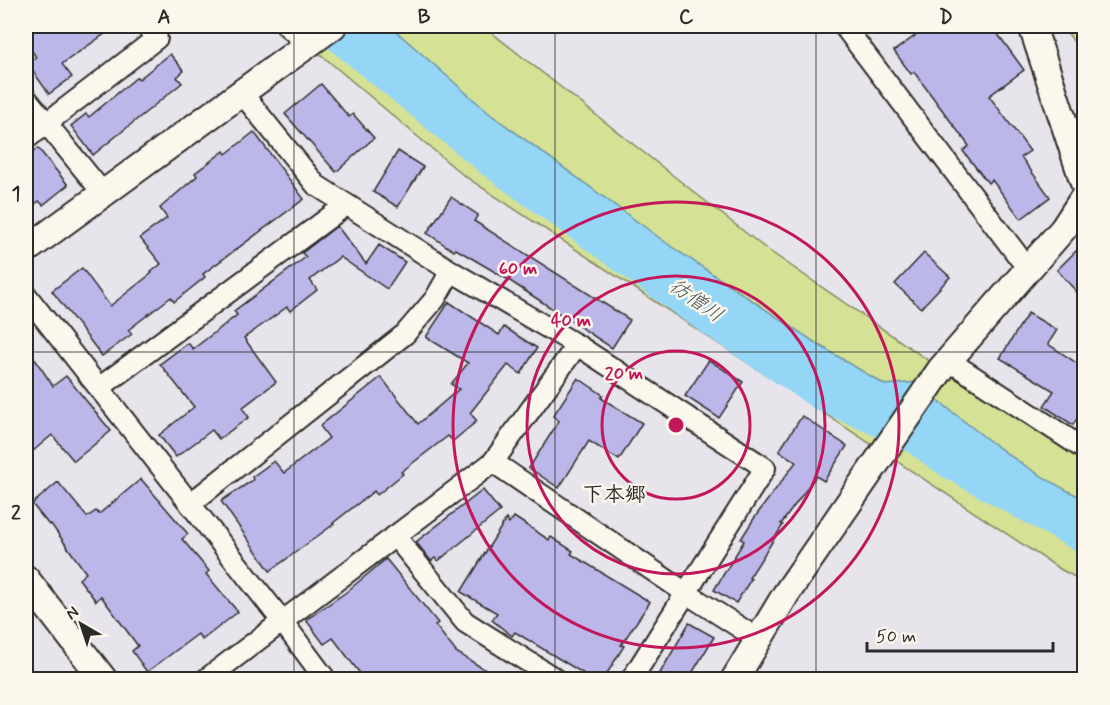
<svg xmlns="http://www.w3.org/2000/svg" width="1110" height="705" font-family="Mynerve,'Klee One',sans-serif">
	<rect width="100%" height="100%" fill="#e8e4eb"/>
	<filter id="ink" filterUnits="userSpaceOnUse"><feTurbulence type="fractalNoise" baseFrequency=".0167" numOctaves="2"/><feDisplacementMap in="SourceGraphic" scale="12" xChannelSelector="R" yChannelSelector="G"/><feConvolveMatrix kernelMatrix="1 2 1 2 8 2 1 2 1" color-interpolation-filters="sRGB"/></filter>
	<g filter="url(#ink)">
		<g fill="#d5e194" stroke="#808660" stroke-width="1.5">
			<polygon points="287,26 483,26 765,248 941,369 1084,448 1084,582 1060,569 463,175"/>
			<polygon points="1063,26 1084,26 1084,53 1076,45"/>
		</g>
		<path fill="#95d6f7" stroke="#6b92a5" stroke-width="1.5" d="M337 26H390L490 114 672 247 819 345 885 385 916 382C969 426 1022 470 1084 499V530L1007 487 904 424 842 397 672 284 446 115Z"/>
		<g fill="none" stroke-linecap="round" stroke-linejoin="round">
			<polyline stroke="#95d6f7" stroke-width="45" points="337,26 498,158 695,301 827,390 914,429 952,456 1084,530"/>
		</g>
		<g fill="#bcb7e9" stroke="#2b2b2b" stroke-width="1.5">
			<polygon points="26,26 116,26 62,64 72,77 49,94 27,63 36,57 26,42"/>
			<polygon points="929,26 992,26 1024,70 989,96 1030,151 1021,157 1050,197 1021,219 992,180 988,183 963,151 969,146 914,72 911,74 894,51"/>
			<polygon points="170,54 184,71 177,77 182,83 93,155 71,126 86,114 89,117 137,77 139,79"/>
			<polygon points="321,84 349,117 353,114 374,138 336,172 285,114"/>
			<polygon points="254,132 304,199 203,274 205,277 174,302 171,297 128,330 132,334 102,356 52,291 82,268 110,306 152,273 151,272 161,264 140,238 167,218 160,208 197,176 195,173 224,151 226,154"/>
			<polygon points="38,148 68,185 43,205 39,201 26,211 26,158"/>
			<polygon points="398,151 423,167 398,207 373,192"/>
			<polygon points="451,197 478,215 474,221 630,320 612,348 507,279 456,249 454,251 427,233"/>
			<polygon points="337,226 366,264 379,245 405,262 387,289 340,257 310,280 317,290 290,311 287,307 244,338 276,382 242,408 249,417 219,439 212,430 176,457 159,435 194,407 160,364 188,343 193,349 237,315 234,311 306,257 302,253"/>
			<polygon points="1084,243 1084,300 1057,270"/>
			<polygon points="924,253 950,277 921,308 895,284"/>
			<polygon points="449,302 499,335 504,327 537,348 521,374 508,365 470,413 477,421 453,441 448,436 401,472 403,474 377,495 374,491 333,523 334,524 270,571 221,501 253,480 252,477 274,461 284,473 329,438 320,426 381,377 418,424 459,389 451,384 468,363 426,337"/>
			<polygon points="1028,313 1057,330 1048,344 1084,368 1084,408 1073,425 1044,406 1054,391 1000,358"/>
			<polygon points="26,346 53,386 66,376 111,431 74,461 52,435 26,457"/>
			<polygon points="709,360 743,382 719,418 685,396"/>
			<polygon points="578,378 603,395 601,398 642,423 619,460 589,441 559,488 529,468 559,421 553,416"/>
			<polygon points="802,416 847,446 824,481 816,476 781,524 783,525 749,578 751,579 736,603 714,590 744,541 741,539 755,517 796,462 779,451"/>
			<polygon points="141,479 188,534 182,539 209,571 206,574 238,612 202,640 198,634 147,672 132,651 138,646 101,596 96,601 79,579 86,573 51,524 49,525 32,504 58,482 87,517 96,511 99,514"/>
			<polygon points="483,490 500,511 438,561 435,558 431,561 416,542"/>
			<polygon points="514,517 549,540 551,537 573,551 571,554 650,602 621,645 624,646 603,680 594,680 515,632 512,636 492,620 497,613 461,592 506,519 509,524"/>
			<polygon points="386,559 438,623 435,625 456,652 502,680 365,680 333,638 324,644 306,620 345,593"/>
			<polygon points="689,623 714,637 688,680 656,680"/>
		</g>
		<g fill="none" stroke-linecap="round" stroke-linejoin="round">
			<defs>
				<g id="minor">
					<polyline points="287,26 308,44"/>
					<polyline points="844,26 1028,269"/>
					<polyline points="241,92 316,185 451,271 577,345 765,468 631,680"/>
					<polyline points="26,98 102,192"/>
					<polyline points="26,139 157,38 147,26"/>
					<polyline points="26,295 282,621 326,680"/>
					<polyline points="948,360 1084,449"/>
					<polyline points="99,388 346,205"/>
					<polyline points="493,462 686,593 758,639"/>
					<polyline points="190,504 405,334 435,299 451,271"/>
					<polyline points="395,536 465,622 557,680"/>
					<polyline points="205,680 493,462 577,345"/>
				</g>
				<g id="tertiary">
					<polyline points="1032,26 1084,183"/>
					<polyline points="26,250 333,26"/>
					<polyline points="26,579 104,680"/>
					<polyline points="734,680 786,594 941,369 1064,228 1084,197"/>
				</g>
			</defs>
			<use href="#minor" stroke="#2b2b2b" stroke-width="24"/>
			<use href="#tertiary" stroke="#2b2b2b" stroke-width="30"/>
			<use href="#minor" stroke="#fbf7ec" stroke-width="20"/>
			<use href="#tertiary" stroke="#fbf7ec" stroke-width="26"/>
		</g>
	</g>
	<path fill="none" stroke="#2b2b2b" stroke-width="1.5" stroke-opacity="0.55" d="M294 26V680M555 26V680M816 26V680M26 352H1084"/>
	<g fill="none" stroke="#c2185b" stroke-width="3">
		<circle cx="676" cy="425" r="74"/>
		<circle cx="676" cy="425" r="149"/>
		<circle cx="676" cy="425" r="223"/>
	</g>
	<g text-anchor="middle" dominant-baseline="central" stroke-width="5" stroke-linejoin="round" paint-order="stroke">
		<g font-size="20" font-style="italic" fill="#46565e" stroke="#fbf7ec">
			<text transform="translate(696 301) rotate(35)">彷僧川</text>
		</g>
		<g font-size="21" font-weight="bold" fill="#2b2b2b" stroke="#fbf7ec">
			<text x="614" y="495">下本郷</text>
		</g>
	</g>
	<circle cx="676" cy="425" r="9" fill="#c2185b" stroke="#fbf7ec" stroke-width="3"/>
	<g font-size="18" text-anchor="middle" font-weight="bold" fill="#c2185b" stroke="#fbf7ec" stroke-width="5" stroke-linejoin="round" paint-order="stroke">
		<text x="518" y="274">60 m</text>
		<text x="571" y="326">40 m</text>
		<text x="624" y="379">20 m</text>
	</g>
	<rect width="1110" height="705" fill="none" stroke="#fbf7ec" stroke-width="66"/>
	<g transform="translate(81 624) rotate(321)" stroke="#fbf7ec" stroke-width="4.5" paint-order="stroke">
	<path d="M0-4.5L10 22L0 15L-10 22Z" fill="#2b2b2b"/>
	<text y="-9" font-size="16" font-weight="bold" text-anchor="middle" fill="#2b2b2b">N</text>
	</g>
	<path d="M867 642v9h186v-9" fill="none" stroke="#2b2b2b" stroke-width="3"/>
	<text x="876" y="642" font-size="18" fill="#2b2b2b" stroke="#fbf7ec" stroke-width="4.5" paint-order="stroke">50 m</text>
	<rect x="33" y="33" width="1044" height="639" fill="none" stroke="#2b2b2b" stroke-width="2"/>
	<g font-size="20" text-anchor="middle" font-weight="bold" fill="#2b2b2b">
		<text x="164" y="23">A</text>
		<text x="424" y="23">B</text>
		<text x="686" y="23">C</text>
		<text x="946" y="23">D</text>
		<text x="16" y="200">1</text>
		<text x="16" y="519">2</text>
	</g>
</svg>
